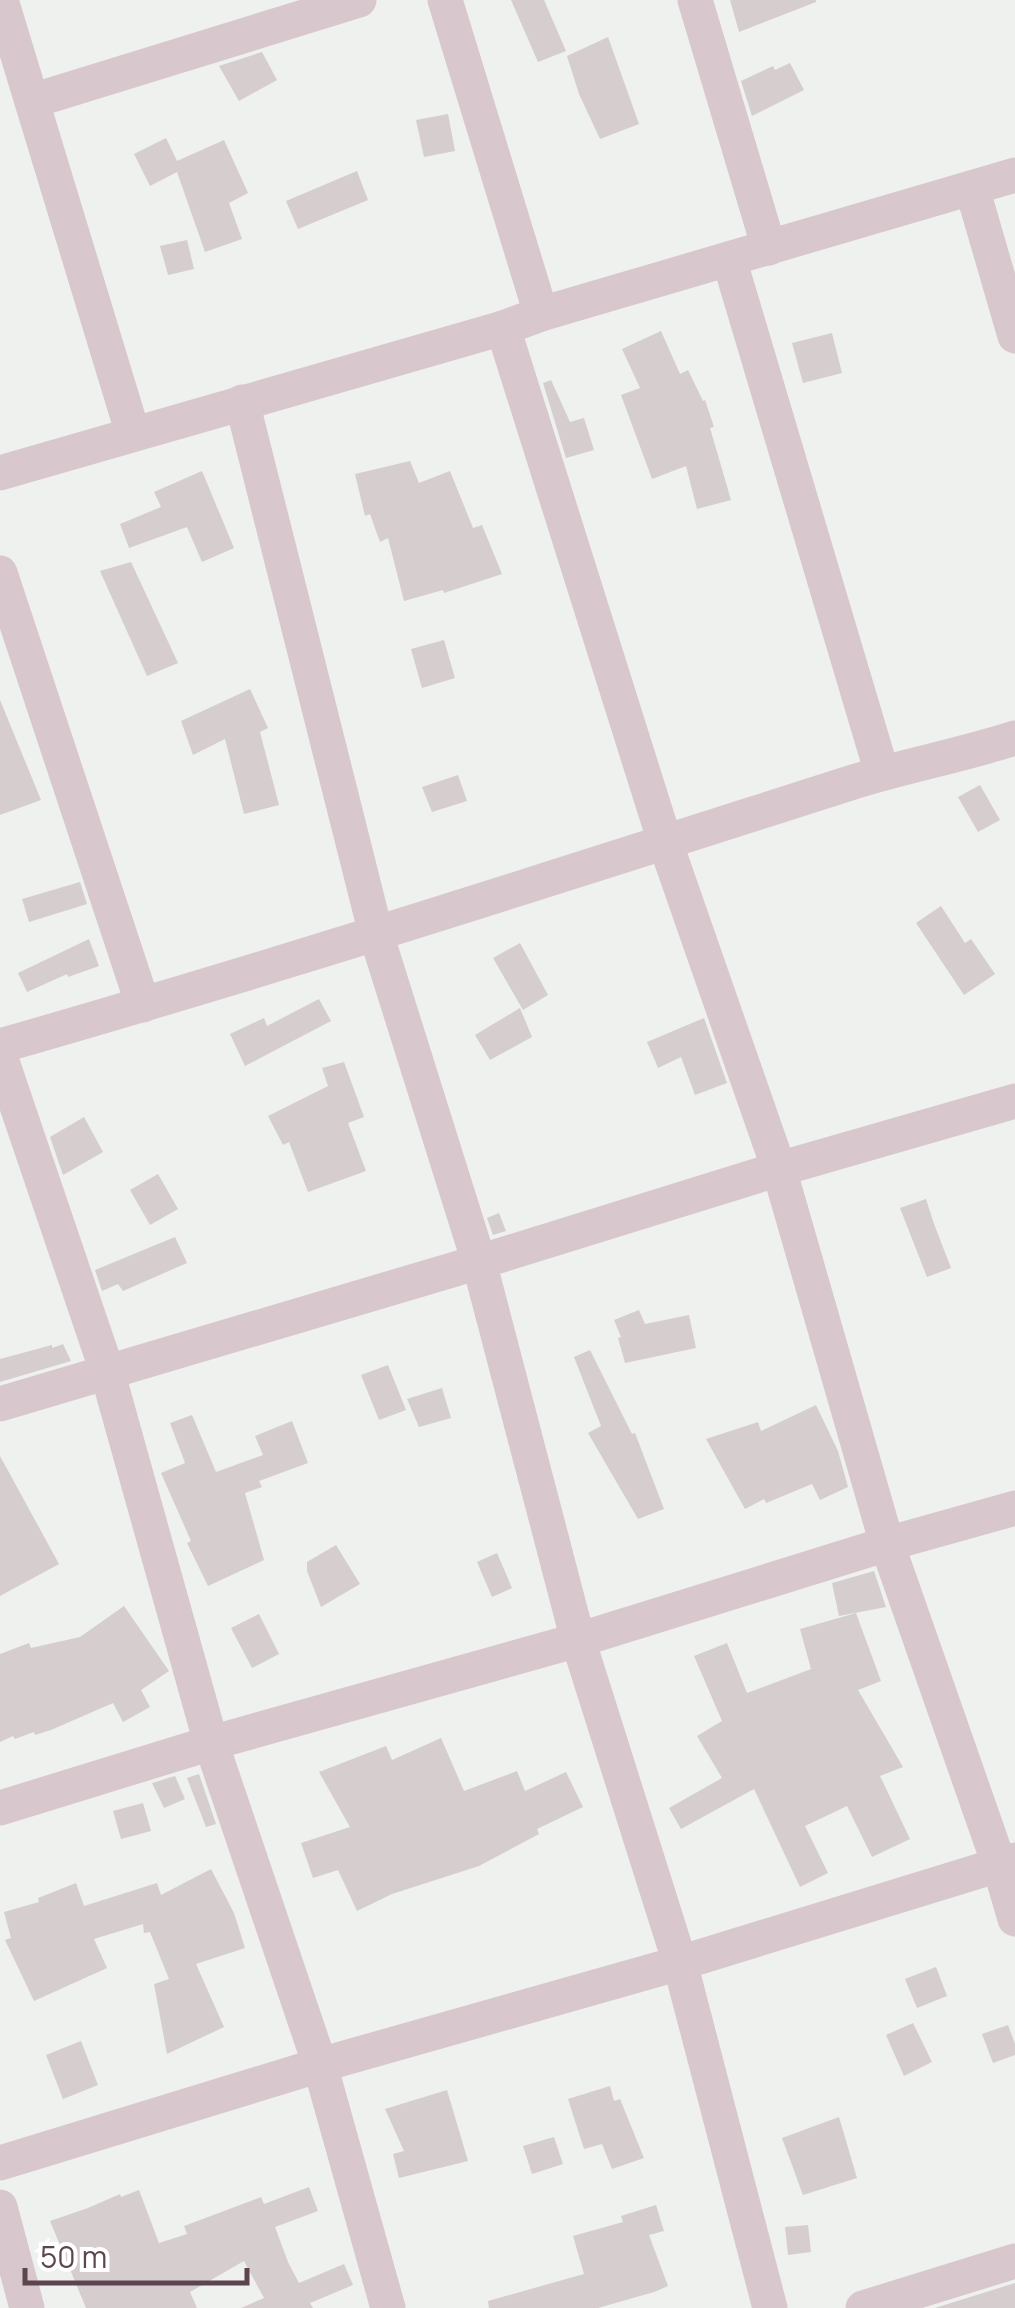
<svg xmlns="http://www.w3.org/2000/svg" width="1015" height="2308" font-family="Manrope,sans-serif">
	<rect width="100%" height="100%" fill="#eef1ee"/>
	<g fill="#d6cdcf">
		<polygon points="511,0 544,0 566,51 538,62"/>
		<polygon points="730,0 816,0 816,2 739,32"/>
		<polygon points="608,37 639,124 600,139 579,94 567,56"/>
		<polygon points="262,52 277,80 239,101 219,66"/>
		<polygon points="790,63 804,90 752,116 741,81 773,66 775,70"/>
		<polygon points="448,114 455,151 424,157 416,120"/>
		<polygon points="166,138 177,161 224,140 248,193 229,203 242,239 205,252 177,172 150,186 134,154"/>
		<polygon points="357,171 368,200 298,229 286,201"/>
		<polygon points="187,240 194,269 168,275 160,246"/>
		<polygon points="661,331 680,374 688,370 703,401 705,400 714,427 710,428 731,500 697,509 686,466 652,479 621,395 640,388 622,349"/>
		<polygon points="832,333 842,373 803,383 792,343"/>
		<polygon points="551,380 570,422 584,418 594,450 566,458 543,383"/>
		<polygon points="410,461 419,483 450,471 473,528 482,525 502,574 444,593 443,590 404,601 388,538 380,542 370,514 365,516 355,474"/>
		<polygon points="202,471 234,548 202,562 187,527 129,548 120,524 161,507 154,492"/>
		<polygon points="131,562 178,663 147,676 100,571"/>
		<polygon points="444,640 455,678 422,688 411,649"/>
		<polygon points="250,689 268,728 260,732 279,805 244,814 225,739 193,755 181,721"/>
		<polygon points="0,700 41,800 0,815"/>
		<polygon points="458,775 467,801 432,812 422,787"/>
		<polygon points="980,785 1000,820 978,832 958,797"/>
		<polygon points="80,882 87,904 29,922 22,899"/>
		<polygon points="941,906 965,943 971,939 995,974 964,995 916,923"/>
		<polygon points="89,939 99,966 68,977 67,974 27,992 18,973"/>
		<polygon points="520,943 548,995 523,1010 493,958"/>
		<polygon points="319,999 331,1021 245,1066 230,1034 264,1018 267,1026"/>
		<polygon points="520,1008 532,1037 490,1060 475,1035"/>
		<polygon points="704,1018 727,1083 695,1095 681,1057 658,1068 647,1042"/>
		<polygon points="344,1062 364,1117 348,1123 366,1171 308,1192 289,1142 283,1145 268,1116 328,1086 322,1068"/>
		<polygon points="84,1117 103,1152 63,1175 50,1137"/>
		<polygon points="158,1174 178,1209 150,1225 130,1190"/>
		<polygon points="926,1199 934,1224 951,1268 927,1277 900,1208"/>
		<polygon points="499,1213 506,1231 493,1235 487,1218"/>
		<polygon points="175,1237 187,1263 123,1291 118,1284 102,1291 95,1270"/>
		<polygon points="639,1310 645,1324 689,1315 696,1348 625,1363 618,1338 621,1337 614,1320"/>
		<polygon points="63,1344 71,1361 0,1382 0,1359 52,1345 52,1348"/>
		<polygon points="590,1350 632,1434 635,1433 664,1509 638,1519 588,1433 601,1426 574,1357"/>
		<polygon points="388,1365 406,1410 379,1420 361,1375"/>
		<polygon points="442,1388 451,1418 419,1427 407,1399"/>
		<polygon points="816,1405 838,1451 848,1487 820,1500 812,1484 766,1503 764,1499 745,1509 706,1439 758,1422 761,1431"/>
		<polygon points="192,1415 216,1472 263,1455 255,1436 292,1421 308,1463 259,1481 262,1487 245,1493 264,1560 208,1586 187,1543 191,1541 161,1473 185,1463 170,1423"/>
		<polygon points="0,1456 59,1564 0,1596"/>
		<polygon points="336,1545 360,1584 321,1607 307,1571 307,1562"/>
		<polygon points="497,1553 512,1588 492,1597 477,1562"/>
		<polygon points="874,1571 886,1607 839,1616 832,1583"/>
		<polygon points="124,1606 169,1671 141,1690 150,1707 123,1722 113,1703 51,1730 35,1735 34,1732 15,1739 13,1736 0,1742 0,1654 29,1643 31,1648 80,1637"/>
		<polygon points="856,1613 881,1681 858,1690 903,1767 880,1776 910,1839 872,1857 847,1806 805,1826 828,1873 800,1887 754,1789 681,1829 669,1808 722,1778 697,1736 722,1721 694,1656 727,1643 747,1693 811,1669 800,1629"/>
		<polygon points="259,1614 279,1654 252,1668 231,1628"/>
		<polygon points="441,1738 464,1791 517,1771 525,1791 566,1772 583,1807 537,1829 539,1834 479,1866 392,1894 357,1911 338,1870 313,1878 301,1843 350,1827 319,1772 386,1746 392,1760"/>
		<polygon points="199,1774 216,1824 206,1827 187,1778"/>
		<polygon points="175,1776 185,1799 164,1808 152,1783"/>
		<polygon points="143,1803 151,1831 121,1839 113,1811"/>
		<polygon points="211,1869 234,1913 245,1948 196,1964 224,2027 167,2054 154,1984 169,1979 150,1932 144,1933 143,1924 94,1939 107,1968 34,2001 5,1940 11,1938 4,1912 39,1902 38,1898 76,1883 84,1906 157,1883 161,1895"/>
		<polygon points="936,1967 947,1996 917,2008 905,1979"/>
		<polygon points="913,2023 932,2062 904,2076 886,2035"/>
		<polygon points="1008,2025 1015,2044 1015,2055 993,2063 982,2034"/>
		<polygon points="81,2041 98,2085 63,2099 46,2055"/>
		<polygon points="610,2086 614,2101 620,2099 644,2158 612,2169 602,2144 584,2149 568,2099"/>
		<polygon points="447,2090 468,2161 399,2178 393,2154 404,2151 385,2109"/>
		<polygon points="839,2117 857,2178 803,2195 782,2138"/>
		<polygon points="554,2137 563,2164 532,2174 523,2146"/>
		<polygon points="309,2187 318,2211 275,2227 288,2262 299,2283 344,2264 353,2285 310,2303 313,2308 241,2308 264,2298 244,2261 190,2292 197,2308 86,2308 50,2221 88,2208 120,2194 121,2197 139,2190 159,2243 187,2234 184,2226 261,2197 264,2204"/>
		<polygon points="656,2205 664,2231 649,2235 668,2286 654,2292 598,2308 489,2308 488,2301 584,2274 573,2236 623,2222 621,2216"/>
		<polygon points="808,2225 811,2252 788,2255 785,2227"/>
		<polygon points="1015,2283 1015,2308 935,2308"/>
	</g>
	<g fill="none" stroke-linecap="round" stroke-linejoin="round">
		<g stroke="#d9c7ce" stroke-width="35">
			<polyline points="1,0 133,434"/>
			<polyline points="445,0 541,314"/>
			<polyline points="695,0 769,248"/>
			<polyline points="32,101 359,0"/>
			<polyline points="972,188 1015,336"/>
			<polyline points="729,259 882,773"/>
			<polyline points="503,328 665,842 779,1169 887,1544 999,1864 1015,1919"/>
			<polyline points="242,402 376,934 479,1262 578,1640 680,1963 770,2308"/>
			<polyline points="0,473 503,328 541,314 1015,175"/>
			<polyline points="0,573 143,1005"/>
			<path d="M0 1046C284 965 565 874 847 784 902 766 960 756 1015 738"/>
			<polyline points="0,1056 107,1371 211,1743 320,2065 388,2308"/>
			<polyline points="0,1404 479,1262 779,1169 1015,1101"/>
			<polyline points="0,1808 211,1743 578,1640 887,1544 1015,1508"/>
			<polyline points="0,2163 320,2065 680,1963 1015,1860"/>
			<polyline points="0,2207 27,2308"/>
			<polyline points="863,2308 1015,2261"/>
		</g>
	</g>
	<path d="M25 2268v15h222v-15" fill="none" stroke="#5c454e" stroke-width="5"/>
	<text x="40" y="2268" font-size="30" fill="#5c454e" stroke="#ffffff" stroke-width="8" paint-order="stroke">50 m</text>
</svg>
